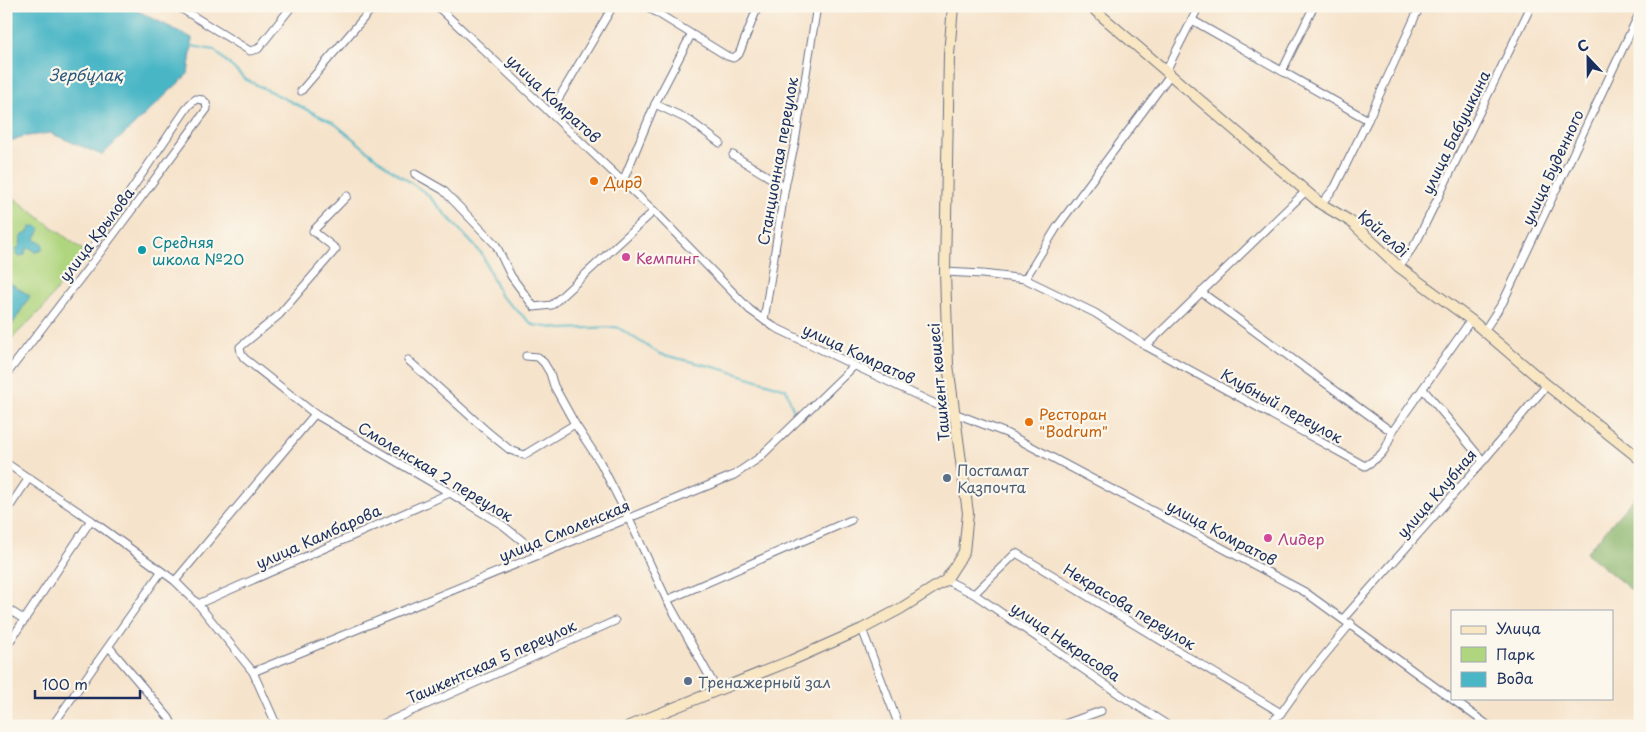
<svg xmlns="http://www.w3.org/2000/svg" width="1646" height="732" font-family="'Playpen Sans',sans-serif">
	<rect width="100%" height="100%" fill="#fbf7ec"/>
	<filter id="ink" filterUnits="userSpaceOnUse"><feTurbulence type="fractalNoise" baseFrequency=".02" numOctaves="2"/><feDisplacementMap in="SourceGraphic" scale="10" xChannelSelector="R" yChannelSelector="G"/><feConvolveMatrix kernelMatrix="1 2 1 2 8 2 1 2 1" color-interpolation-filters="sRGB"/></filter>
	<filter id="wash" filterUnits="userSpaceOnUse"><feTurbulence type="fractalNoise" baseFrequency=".0096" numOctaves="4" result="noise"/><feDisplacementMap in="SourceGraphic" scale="20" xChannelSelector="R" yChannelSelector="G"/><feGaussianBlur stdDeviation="1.12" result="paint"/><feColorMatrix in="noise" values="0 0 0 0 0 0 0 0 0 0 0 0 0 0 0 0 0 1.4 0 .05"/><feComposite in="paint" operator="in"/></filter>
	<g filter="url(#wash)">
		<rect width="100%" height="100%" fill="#f6e3cb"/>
		<polygon fill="#b0d57f" stroke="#66826e" points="6,192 84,251 44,307 6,344"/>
		<polygon fill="#8cb66e" stroke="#547266" points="1640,491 1640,597 1586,553"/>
		<g fill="#4ab6c6" stroke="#327292">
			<polygon points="6,6 128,6 192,38 192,46 188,74 102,155 50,133 21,137 6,143"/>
			<polygon points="37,226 40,229 38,234 35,237 36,241 42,243 43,247 41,251 34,252 32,248 26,249 25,255 19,256 16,255 16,249 20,245 21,236 27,233 31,227"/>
			<polygon points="9,282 30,296 6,335 6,287"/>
		</g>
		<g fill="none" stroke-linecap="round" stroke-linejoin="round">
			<polyline stroke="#4ab6c6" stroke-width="2" points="192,46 214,50 245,79 334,123 386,166 426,193 482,254 500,295 533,325 562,329 617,327 660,354 722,369 786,389 795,415"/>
		</g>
	</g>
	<g filter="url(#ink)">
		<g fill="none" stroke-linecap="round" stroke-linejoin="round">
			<defs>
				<g id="street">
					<polyline points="177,6 250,51 258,49 292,6"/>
					<polyline points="437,6 654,211 750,310 774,327 954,413 1006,433 1305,592 1489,726"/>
					<polyline points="646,6 727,56 733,58 739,54 758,6"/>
					<polyline points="1192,20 1368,120"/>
					<polyline points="1166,71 1199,6"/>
					<polyline points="1282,71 1314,6"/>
					<polyline points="301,91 374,6"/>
					<polyline points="655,104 689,120 720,143"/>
					<polyline points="550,113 613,6"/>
					<polyline points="733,155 785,187"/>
					<polyline points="415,174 443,190 496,245 511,276 534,307 552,305 654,211"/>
					<polyline points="623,181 655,104 691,35"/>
					<polyline points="347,196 313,231 336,249 279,315 240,347 241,353 244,358 315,414 450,493 504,526 540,555"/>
					<polyline points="1321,204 1335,187 1368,120 1420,6"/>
					<polyline points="1399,267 1417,241 1531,6"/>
					<path d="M945 272 982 274 1025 279 1095 313 1146 346 1365 466C1382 456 1386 451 1392 432L1471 320"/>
					<polyline points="1025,279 1057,227 1170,75"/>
					<polyline points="1201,292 1392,432"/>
					<polyline points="764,320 785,187 795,142 817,6"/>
					<polyline points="1484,331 1503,302 1640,12"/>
					<polyline points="1146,346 1306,191"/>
					<polyline points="526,356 538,357 544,363 550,373 554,386 575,424 600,462 629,519 667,600 717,690"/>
					<polyline points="408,360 489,433 510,450 524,455 575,424"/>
					<polyline points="6,375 102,250 207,109 206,103 203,100 196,99 189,105 95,243"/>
					<polyline points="1423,389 1483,461"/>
					<polyline points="6,463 91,520 175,581 198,604 253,672 277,726"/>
					<polyline points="6,512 29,478"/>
					<polyline points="946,580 974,594 1122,696 1169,726"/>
					<polyline points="175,581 315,414"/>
					<polyline points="974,594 1016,553 1281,713"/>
					<polyline points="667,600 851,520"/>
					<polyline points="198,604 450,493"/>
					<polyline points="6,608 25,620"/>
					<polyline points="1343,619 1483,461 1547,385"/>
					<polyline points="862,629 899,726"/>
					<polyline points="6,647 91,520"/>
					<polyline points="109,647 169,718 173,726"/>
					<polyline points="253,672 734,475 759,458 854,366"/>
					<polyline points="52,726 161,572"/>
					<polyline points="378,726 615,621"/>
					<polyline points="1059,726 1101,711"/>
					<polyline points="1268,726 1281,713 1306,678 1351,623"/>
				</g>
				<g id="secondary">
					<polyline points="1090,6 1321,204 1350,221 1399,267 1471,320 1547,385 1640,459"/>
					<polyline points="629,726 790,661 862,629 900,609 946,580 964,552 968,513 948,365 945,272 949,55 953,6"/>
				</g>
			</defs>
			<use href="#street" stroke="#686e84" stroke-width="9"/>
			<use href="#secondary" stroke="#686e84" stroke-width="12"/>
			<use href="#street" stroke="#fff" stroke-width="7"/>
			<use href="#secondary" stroke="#f9e7c3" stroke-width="10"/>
		</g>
	</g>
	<g fill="#e8710a" stroke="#fbf7ec" stroke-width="2">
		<circle cx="594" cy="181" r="5"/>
		<circle cx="1029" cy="422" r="5"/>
	</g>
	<circle fill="#0f9aa8" stroke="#fbf7ec" stroke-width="2" cx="142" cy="250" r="5"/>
	<g fill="#d1479c" stroke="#fbf7ec" stroke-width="2">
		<circle cx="626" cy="257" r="5"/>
		<circle cx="1268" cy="538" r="5"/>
	</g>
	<g fill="#5c6f8a" stroke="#fbf7ec" stroke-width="2">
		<circle cx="947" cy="478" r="5"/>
		<circle cx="688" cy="681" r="5"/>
	</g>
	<g text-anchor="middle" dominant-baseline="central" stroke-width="4.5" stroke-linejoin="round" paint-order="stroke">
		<g font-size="15" fill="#1b2f5e" stroke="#fbf7ec">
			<text transform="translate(554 98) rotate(43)">улица Комратов</text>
			<text transform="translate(1455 132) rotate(-64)">улица Бабушкина</text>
			<text transform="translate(777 161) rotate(-80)">Станционная переулок</text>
			<text transform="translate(1552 167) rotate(-65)">улица Буденного</text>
			<text transform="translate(1384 233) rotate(42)">Қойгелді</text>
			<text transform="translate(96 234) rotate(-53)">улица Крылова</text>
			<text transform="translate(859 353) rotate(25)">улица Комратов</text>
			<text transform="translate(938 382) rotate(-95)">Ташкент көшесі</text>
			<text transform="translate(1282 405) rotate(29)">Клубный переулок</text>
			<text transform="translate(436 471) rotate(31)">Смоленская 2 переулок</text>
			<text transform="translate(1436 493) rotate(-49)">улица Клубная</text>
			<text transform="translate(564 530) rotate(-22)">улица Смоленская</text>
			<text transform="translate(1222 532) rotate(28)">улица Комратов</text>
			<text transform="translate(318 536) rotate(-24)">улица Камбарова</text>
			<text transform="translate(1130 606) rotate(31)">Некрасова переулок</text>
			<text transform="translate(1066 641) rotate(34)">улица Некрасова</text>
			<text transform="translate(491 661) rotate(-24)">Ташкентская 5 переулок</text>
		</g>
		<g font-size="15" fill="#c56008" stroke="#fbf7ec" text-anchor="start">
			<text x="604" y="181">Дирд</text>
			<text x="1039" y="413">Ресторан<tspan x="1039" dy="17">"Bodrum"</tspan></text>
		</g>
		<g font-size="15" fill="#0d838f" stroke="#fbf7ec" text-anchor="start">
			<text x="152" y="241">Средняя<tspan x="152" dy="17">школа №20</tspan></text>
		</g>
		<g font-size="15" fill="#b23c85" stroke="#fbf7ec" text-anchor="start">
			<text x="636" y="257">Кемпинг</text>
			<text x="1278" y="538">Лидер</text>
		</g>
		<g font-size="15" fill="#4e5e75" stroke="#fbf7ec" text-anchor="start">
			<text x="957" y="469">Постамат<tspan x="957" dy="17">Казпочта</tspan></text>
			<text x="698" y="681">Тренажерный зал</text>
		</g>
		<g font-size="16" font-style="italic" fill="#29587d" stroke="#fbf7ec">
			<text x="86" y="74">Зербұлақ</text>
		</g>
	</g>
	<rect width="1646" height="732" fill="none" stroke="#fbf7ec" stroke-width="25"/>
	<rect x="1451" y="610" width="162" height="90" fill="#fbf7ec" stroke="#a1a7b3"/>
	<rect x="1461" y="626" width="25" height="8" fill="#f9e7c3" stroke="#a1a7b3"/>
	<text x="1496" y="634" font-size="15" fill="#1b2f5e">Улица</text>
	<rect x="1461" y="647" width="25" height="15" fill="#b0d57f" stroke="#a1a7b3"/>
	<text x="1496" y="660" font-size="15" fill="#1b2f5e">Парк</text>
	<rect x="1461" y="672" width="25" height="15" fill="#4ab6c6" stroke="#a1a7b3"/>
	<text x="1496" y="684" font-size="15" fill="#1b2f5e">Вода</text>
	<g transform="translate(1588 58) rotate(338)" stroke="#fbf7ec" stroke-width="4" paint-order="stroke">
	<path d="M0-4L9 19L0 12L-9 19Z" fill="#1b2f5e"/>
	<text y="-8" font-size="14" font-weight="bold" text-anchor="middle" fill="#1b2f5e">С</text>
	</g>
	<path d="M35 690v8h105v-8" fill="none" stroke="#1b2f5e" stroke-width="2.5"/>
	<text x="42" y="690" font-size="15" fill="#1b2f5e" stroke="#fbf7ec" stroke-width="4" paint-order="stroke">100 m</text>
</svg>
